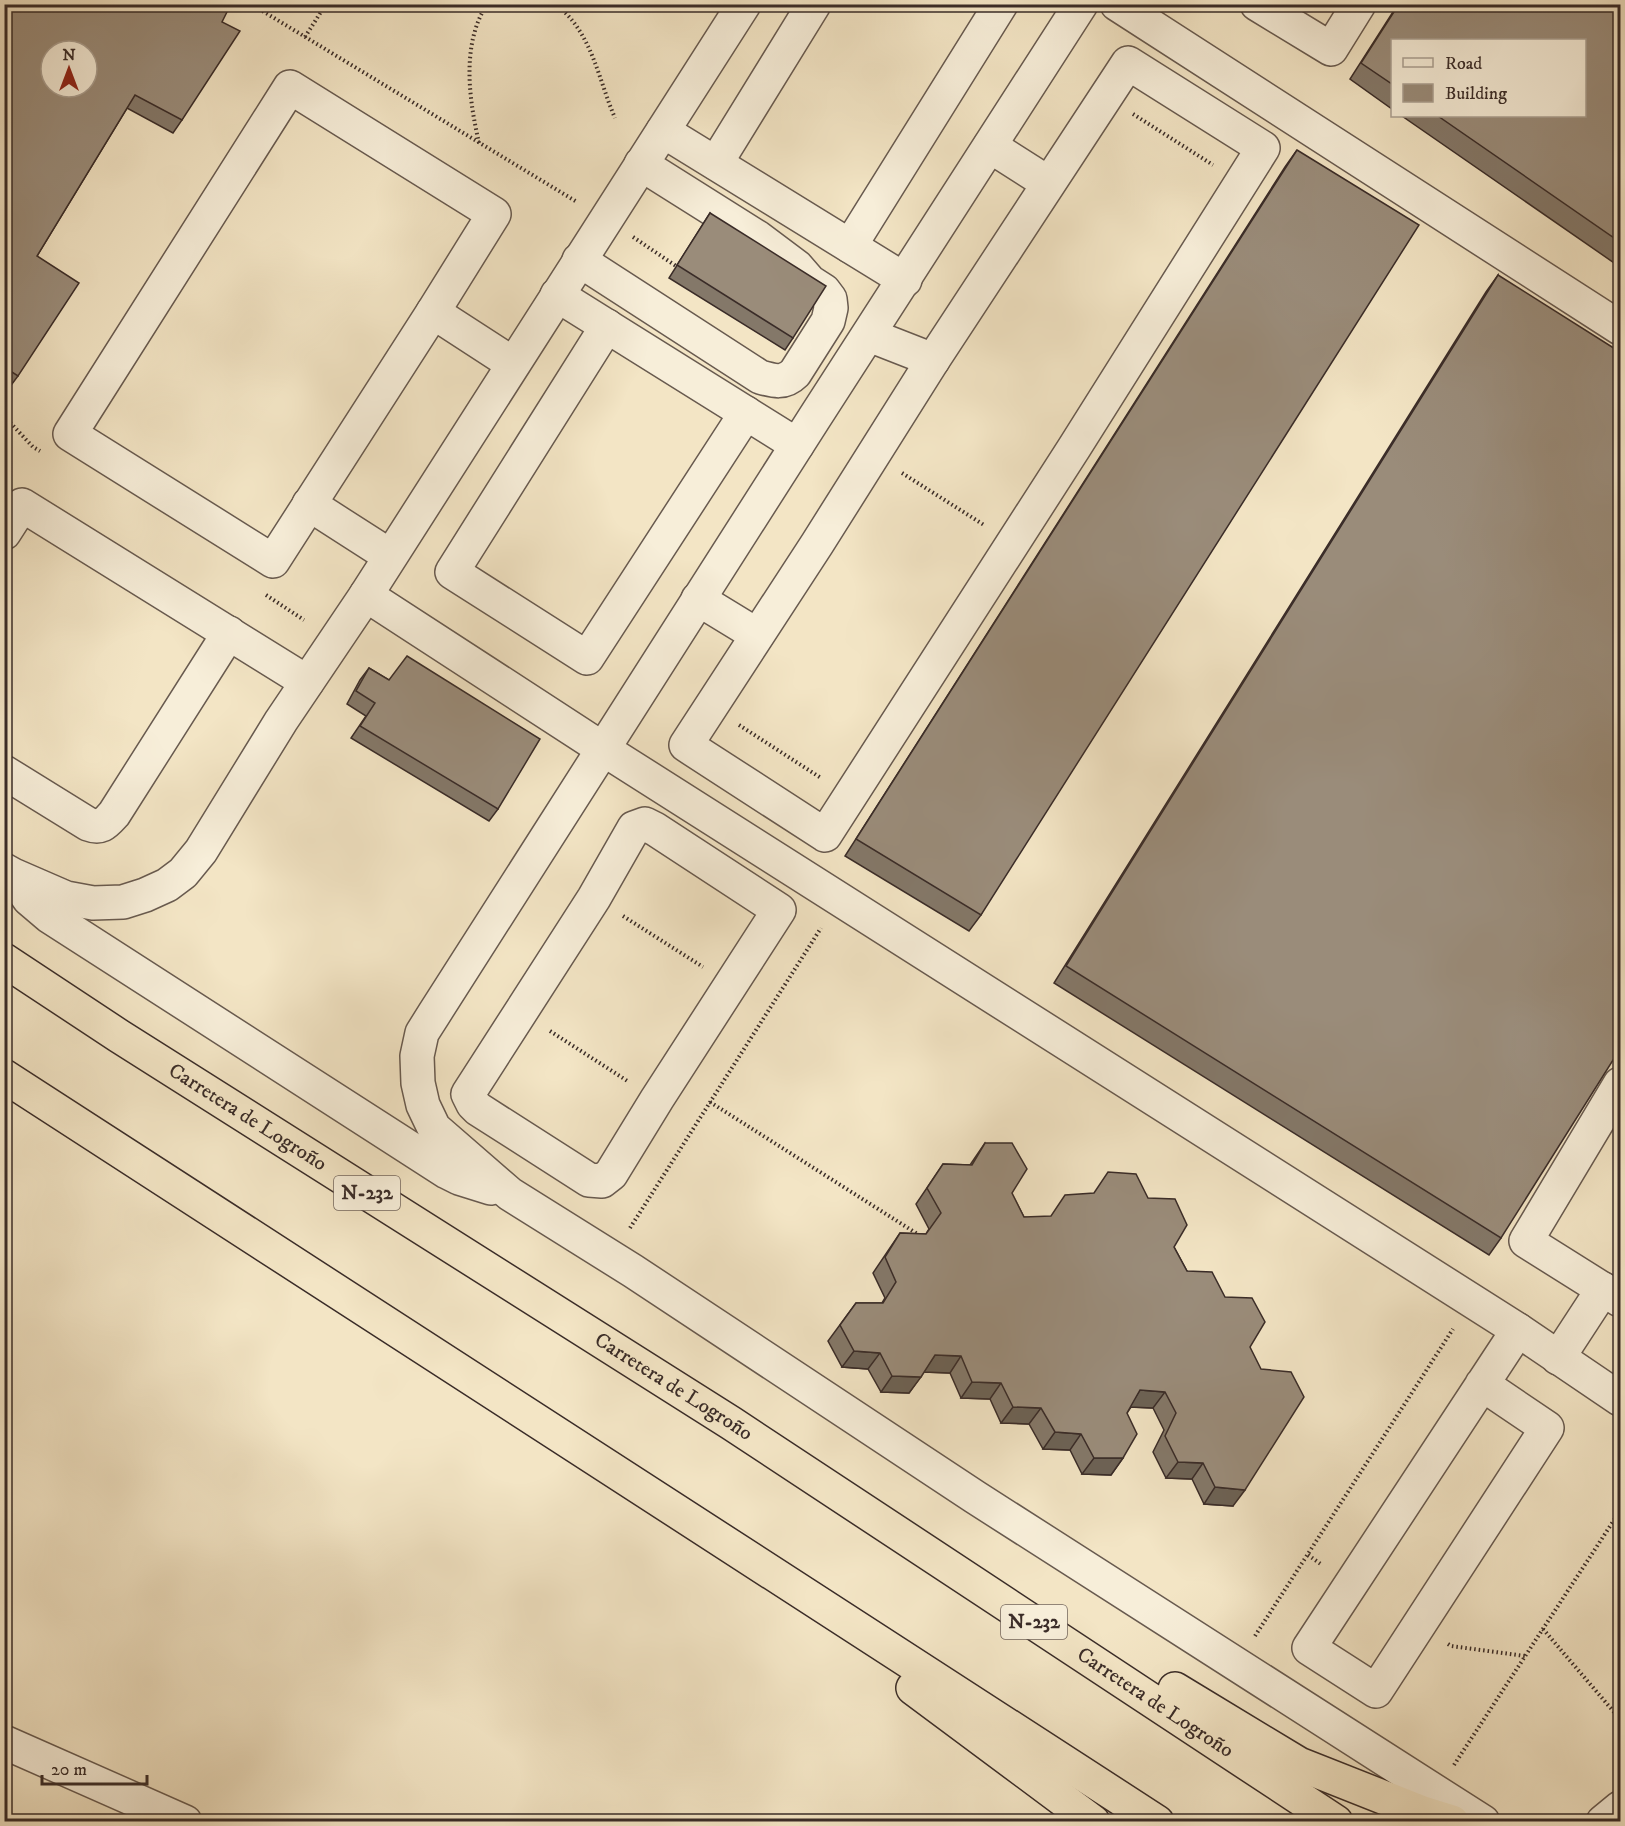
<svg xmlns="http://www.w3.org/2000/svg" width="1625" height="1826" font-family="'IM FELL DW Pica',serif">
	<rect width="100%" height="100%" fill="#f3e5c5"/>
	<filter id="stains"><feTurbulence type="fractalNoise" baseFrequency=".00333" numOctaves="4"/><feColorMatrix values="0 0 0 0 .2 0 0 0 0 .09 0 0 0 0 .02 0 0 0 .5 -.17"/></filter>
	<radialGradient id="worn" r=".72"><stop offset=".6" stop-color="#630" stop-opacity="0"/><stop offset="1" stop-color="#630" stop-opacity=".3"/></radialGradient>
	<g fill="none" stroke-linecap="round" stroke-linejoin="round">
		<defs>
			<g id="minor">
				<polyline points="1081,4 815,417 434,1014 422,1033 417,1056 418,1083 423,1105 434,1128 510,1194 633,1271 975,1497 1483,1822"/>
				<polyline points="1117,4 1620,328"/>
				<polyline points="1257,4 1331,49 1359,4"/>
				<polygon points="1128,63 1263,148 1074,448 825,835 686,745 817,544 933,360"/>
				<polygon points="290,87 494,214 433,312 273,561 70,434"/>
				<polyline points="663,131 905,280"/>
				<polyline points="990,146 1048,183"/>
				<polyline points="716,163 814,4"/>
				<polyline points="850,246 1001,4"/>
				<path d="M579 260 760 377C774 381 784 384 795 373L828 321 831 308 830 299 824 291 810 282 797 267 757 237 641 164"/>
				<polyline points="557,295 797,445"/>
				<polyline points="433,312 513,364"/>
				<polyline points="607,326 452,572 587,658 746,413"/>
				<polyline points="869,335 933,360"/>
				<polyline points="309,504 390,556"/>
				<polyline points="4,533 22,505 307,682"/>
				<polyline points="366,595 603,749 1518,1330 1620,1399"/>
				<polyline points="698,599 757,635"/>
				<path d="M4 772 88 824C101 829 105 824 114 814L229 633"/>
				<polygon points="645,824 655,829 779,910 657,1099 611,1174 602,1181 589,1180 478,1109 473,1104 468,1094 594,898 634,828"/>
				<polyline points="4,870 13,875 66,898 93,903 123,902 145,895 167,885 183,873 201,851 281,721 366,595 744,4"/>
				<polyline points="18,883 29,899 49,916 447,1172 459,1178 491,1188"/>
				<polyline points="1620,1084 1526,1241 1620,1300"/>
				<polyline points="1558,1358 1603,1289"/>
				<polyline points="1482,1384 1547,1428 1376,1691 1309,1648 1518,1330"/>
				<polyline points="4,1742 185,1822"/>
				<polyline points="1603,1822 1620,1808"/>
			</g>
			<g id="highway">
				<path id="s1" d="M4 960 119 1036 731 1423 1336 1822"/>
				<polyline points="4,1076 1157,1822"/>
				<polyline points="913,1688 1093,1822"/>
				<polyline points="1175,1689 1299,1764 1423,1813 1452,1822"/>
			</g>
		</defs>
		<use href="#minor" stroke="#685a4f" stroke-width="36"/>
		<use href="#highway" stroke="#3a2c28" stroke-width="36"/>
		<g stroke="#3a2c28" stroke-width="4" stroke-dasharray="1.5 3" stroke-linecap="butt">
			<polyline points="251,4 577,202"/>
			<path d="M555 4C592 31 598 79 615 118"/>
			<polyline points="305,37 326,4"/>
			<polyline points="1133,114 1213,165"/>
			<path d="M479 143C469 99 461 45 487 4"/>
			<polyline points="633,237 676,266"/>
			<polyline points="4,416 33,447 40,451"/>
			<polyline points="902,473 984,525"/>
			<polyline points="266,595 304,620"/>
			<polyline points="739,725 821,778"/>
			<polyline points="623,916 703,967"/>
			<polyline points="550,1031 629,1082"/>
			<polyline points="710,1102 919,1235"/>
			<polyline points="630,1228 821,928"/>
			<polyline points="1308,1555 1322,1565"/>
			<polyline points="1543,1629 1620,1719"/>
			<polyline points="1255,1636 1453,1329"/>
			<polyline points="1448,1644 1451,1646 1525,1656"/>
			<polyline points="1454,1765 1620,1511"/>
		</g>
		<use href="#minor" stroke="#f7eed9" stroke-width="33"/>
		<use href="#highway" stroke="#f3e5c5" stroke-width="33"/>
	</g>
	<g fill="#847869" stroke="#3a2c28" stroke-width="1.5">
		<polygon points="228,4 182,120 173,133 127,108 37,256 18,376 9,388 4,385 4,5"/>
		<polygon points="1398,4 1620,4 1620,267 1402,116 1584,116 1392,40 1392,109 1350,79"/>
		<polygon points="1297,150 981,915 969,931 845,856 1285,167"/>
		<polygon points="710,213 793,338 785,350 669,278"/>
		<polygon points="1498,275 1501,1238 1489,1255 1054,983 1486,292"/>
		<polygon points="369,668 389,680 498,809 489,821 351,738 366,716 347,704 360,680"/>
		<polygon points="985,1143 1024,1217 1174,1247 1187,1271 1250,1347 1233,1506 1204,1504 1192,1479 1166,1478 1153,1452 1164,1430 1153,1408 1131,1407 1127,1413 1123,1458 1111,1475 1082,1474 1070,1450 1043,1449 1029,1424 1001,1423 990,1399 961,1398 950,1373 924,1372 909,1393 881,1392 868,1369 842,1367 828,1341 856,1303 882,1303 885,1298 873,1273 900,1233 926,1234 929,1229 916,1204 943,1164 970,1165"/>
	</g>
	<g fill="#6c6255" stroke="#3a2c28" stroke-width="1.5">
		<polygon points="854,1351 880,1353 868,1369 842,1367"/>
		<polygon points="935,1355 961,1356 950,1373 923,1372"/>
		<polygon points="892,1376 921,1377 909,1393 881,1392"/>
		<polygon points="972,1382 1001,1383 990,1399 961,1398"/>
		<polygon points="1140,1390 1165,1392 1153,1408 1129,1407"/>
		<polygon points="1013,1407 1041,1408 1029,1424 1001,1423"/>
		<polygon points="1055,1432 1081,1434 1070,1450 1043,1449"/>
		<polygon points="1094,1458 1123,1458 1111,1475 1082,1474"/>
		<polygon points="1178,1462 1203,1463 1192,1479 1166,1478"/>
		<polygon points="1215,1487 1245,1490 1233,1506 1204,1504"/>
	</g>
	<g fill="#9a8c7a" stroke="#3a2c28" stroke-width="1.5" fill-rule="evenodd">
		<path d="M6 4H228L230 6 222 22 240 31 182 120 135 95 37 256 79 283 18 376 4 367V7ZM51 51H87V87H51Z"/>
		<polygon points="1399,4 1620,4 1620,242 1438,116 1584,116 1584,40 1392,40 1392,84 1361,63"/>
		<polygon points="1297,150 1419,225 981,915 856,839"/>
		<polygon points="710,213 826,286 793,338 677,265"/>
		<polygon points="1498,275 1620,352 1620,1049 1501,1238 1066,966"/>
		<polygon points="407,656 540,739 498,809 360,726 375,703 356,691 369,668 389,680"/>
		<polygon points="985,1143 1012,1143 1027,1169 1012,1193 1024,1217 1051,1216 1065,1195 1094,1193 1108,1172 1136,1174 1148,1198 1175,1199 1187,1225 1174,1247 1187,1271 1212,1272 1225,1297 1252,1298 1265,1322 1250,1347 1261,1369 1291,1372 1304,1397 1245,1490 1215,1487 1203,1463 1178,1462 1165,1436 1176,1413 1165,1392 1140,1390 1127,1413 1137,1434 1123,1458 1094,1458 1081,1434 1055,1432 1041,1408 1013,1407 1001,1383 972,1382 961,1356 935,1355 921,1377 892,1376 880,1353 854,1351 840,1325 856,1303 883,1303 896,1282 885,1257 900,1233 926,1234 941,1213 927,1188 943,1164 972,1165"/>
	</g>
	<g text-anchor="middle" dominant-baseline="central" stroke-width="6" stroke-linejoin="round" paint-order="stroke">
		<g fill="#f7eed9" stroke="#73665d" stroke-width="1.5">
			<rect x="334" y="1176" width="66" height="34" rx="4.5"/>
			<rect x="1001" y="1605" width="66" height="34" rx="4.5"/>
		</g>
		<g font-size="20" font-weight="bold" fill="#3a2c28">
			<text x="367" y="1193">N-232</text>
			<text x="1034" y="1622">N-232</text>
		</g>
		<g font-size="21" fill="#3a2c28" stroke="#f7eed9">
			<text stroke="none"><textPath href="#s1" startOffset="290">Carretera de Logroño</textPath></text>
			<text stroke="none"><textPath href="#s1" startOffset="794">Carretera de Logroño</textPath></text>
			<text stroke="none"><textPath href="#s1" startOffset="1370">Carretera de Logroño</textPath></text>
		</g>
	</g>
	<rect width="1625" height="1826" fill="none" stroke="#f3e5c5" stroke-width="24"/>
	<rect x="6" y="6" width="1613" height="1814" fill="none" stroke="#3a2c28" stroke-width="3"/>
	<rect x="12" y="12" width="1601" height="1802" fill="none" stroke="#3a2c28" stroke-width="1.5"/>
	<rect x="1391" y="39" width="195" height="78" fill="#f7eed9" stroke="#aba092" stroke-width="1.5"/>
	<rect x="1403" y="58" width="30" height="9" fill="#f7eed9" stroke="#aba092" stroke-width="1.5"/>
	<text x="1445" y="69" font-size="18" fill="#3a2c28">Road</text>
	<rect x="1403" y="84" width="30" height="18" fill="#9a8c7a" stroke="#aba092" stroke-width="1.5"/>
	<text x="1445" y="99" font-size="18" fill="#3a2c28">Building</text>
	<g transform="translate(69 69)"><circle r="28" fill="#f7eed9" stroke="#aba092" stroke-width="1.5"/>
	<path d="M0-4.5L10 22L0 15L-10 22Z" fill="#8f2418"/>
	<text y="-9" font-size="16" font-weight="bold" text-anchor="middle" fill="#3a2c28">N</text>
	</g>
	<path d="M42 1775v9h105v-9" fill="none" stroke="#3a2c28" stroke-width="3"/>
	<text x="51" y="1775" font-size="18" fill="#3a2c28" stroke="#f7eed9" stroke-width="4.5" paint-order="stroke">20 m</text>
	<rect width="100%" height="100%" filter="url(#stains)"/>
	<rect width="100%" height="100%" fill="url(#worn)"/>
</svg>
